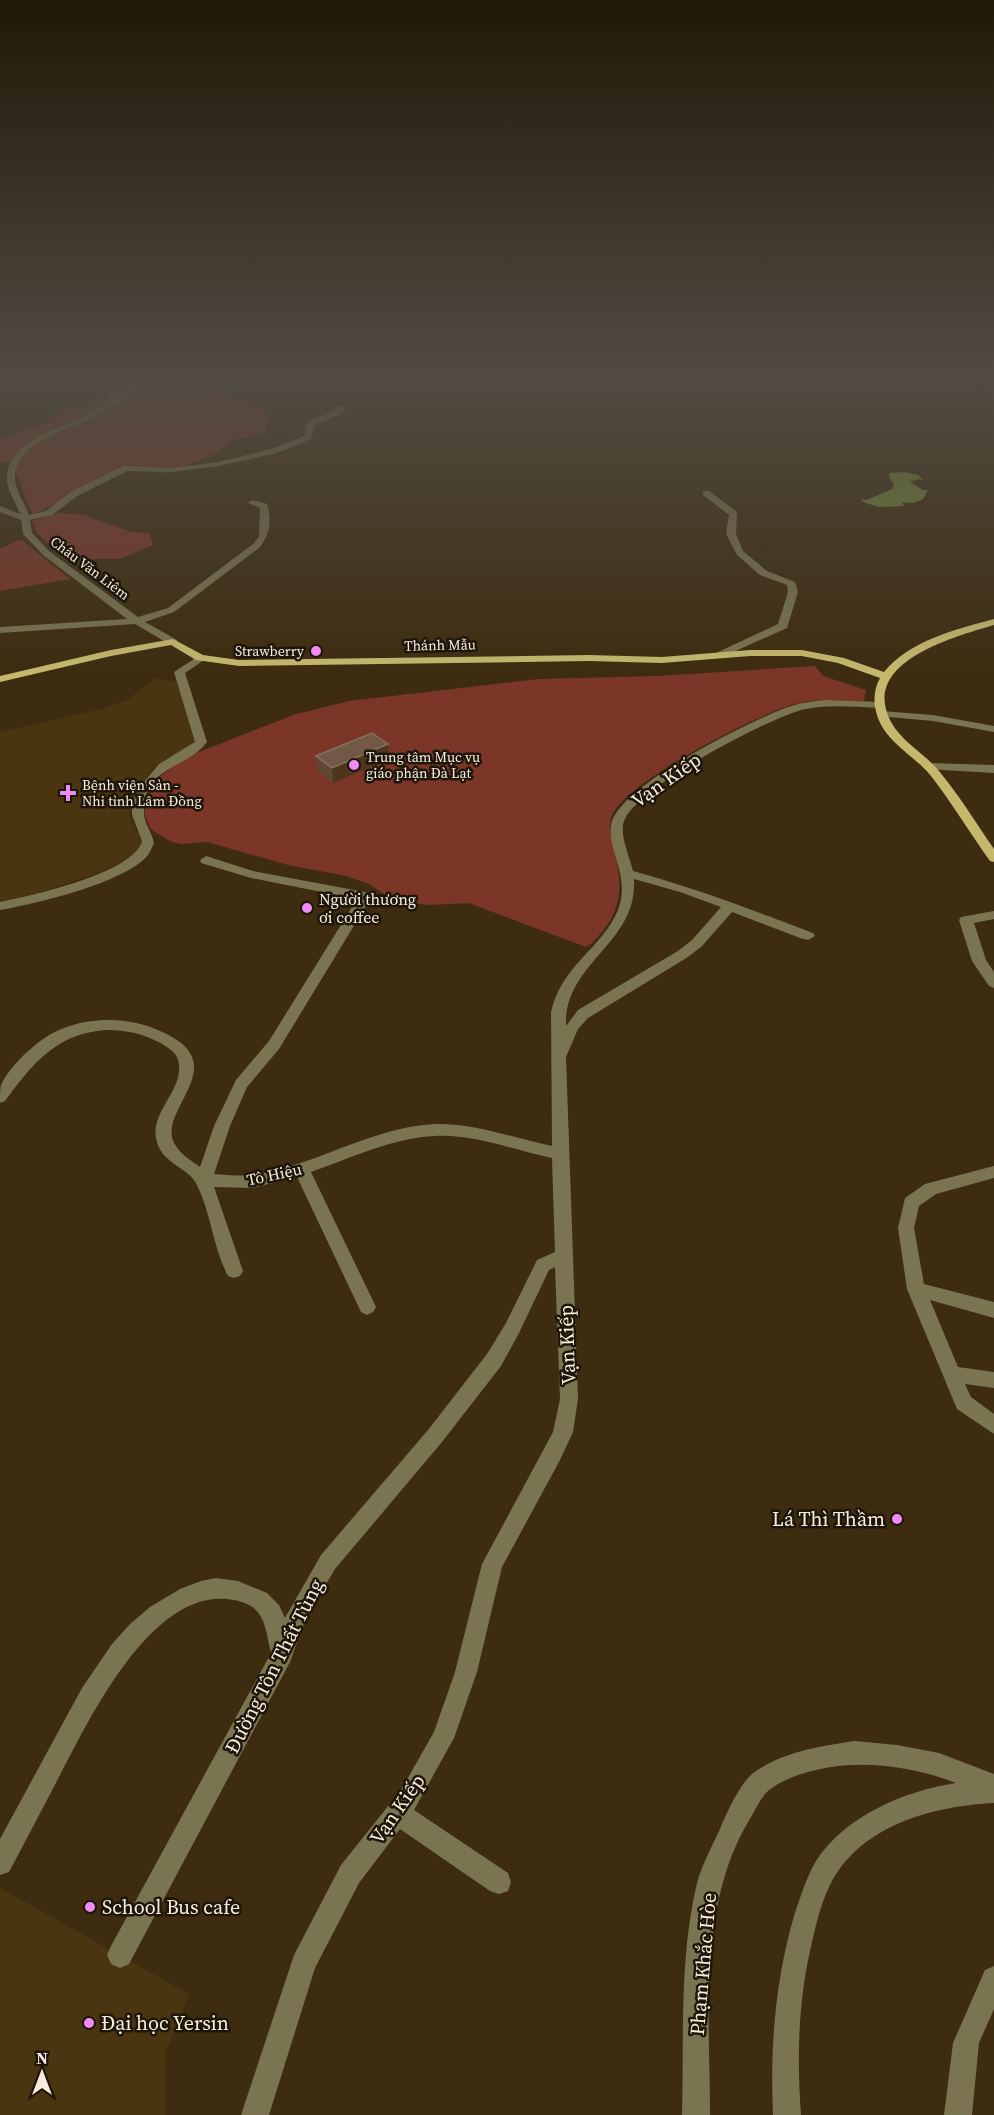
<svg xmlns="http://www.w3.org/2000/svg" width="994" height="2115" font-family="'Source Serif 4',serif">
	<rect width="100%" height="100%" fill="#3d2c10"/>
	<g fill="#4a3511">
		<polygon points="156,678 177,682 196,742 192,746 164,760 154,768 139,788 129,814 134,827 142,839 141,846 129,858 96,874 20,899 0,903 0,732 102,709 127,700"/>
		<polygon points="0,1888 189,1994 166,2052 165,2115 0,2115"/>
	</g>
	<g fill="#7b3628">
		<polygon points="3,376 192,376 267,412 266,432 234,440 215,454 166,473 131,469 32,515 12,462 0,462 0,438 48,422 49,417 64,408 87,403 96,390 86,381 37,384 2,379"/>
		<polygon points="57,513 84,515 132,532 149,533 153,545 120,559 65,559 36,532 32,521"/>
		<path d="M22 540 70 579 0 591V548C9 547 11 541 22 540Z"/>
		<path d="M815 666 823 676 866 690 864 701C842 701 817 698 795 704 760 713 620 784 611 818 608 829 612 839 614 850 621 877 624 904 605 928 599 935 594 943 586 947L469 903 429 905 407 902 384 894 369 884 346 876 288 865 207 842 181 844 172 842 153 831 149 826 145 815V801L156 780 184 758 293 715 349 701 539 679 657 676Z"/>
	</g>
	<polygon fill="#748b36" points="905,472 918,475 924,481 919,479 910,482 923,490 928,490 923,499 913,503 902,502 904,506 879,507 863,502 861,499 867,500 892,489 894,485 889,477 890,473"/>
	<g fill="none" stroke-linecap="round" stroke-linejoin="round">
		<polyline stroke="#748b36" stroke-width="1.5" points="952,376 994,387"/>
		<g fill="#7a7451" fill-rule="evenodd">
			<path d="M108 376H116V396L143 376H151C135 392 114 406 94 417 69 431 18 440 15 476 14 490 25 502 29 515L46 511 71 492 123 466 171 468 219 462 271 449 304 436 307 422 333 411 340 405 347 407 339 415 314 425 311 439 277 453 219 466 171 472 127 471 77 496 52 515 30 520 32 533 49 551 138 617 168 608 253 544 259 537 260 508 248 503 252 500 267 504C272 520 270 535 259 548L174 612 145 622 177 640V644H169L135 624 0 633V627L127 619 43 555 23 534 21 520 0 512V506L20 514C16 502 7 491 7 479 6 444 52 431 77 420 88 414 98 408 109 401Z"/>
			<polygon points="703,491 709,491 737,512 736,534 743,551 767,571 795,582 798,592 787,628 720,658 715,655 716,653 778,624 788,592 787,585 760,575 737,555 726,534 729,515 703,495"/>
			<path d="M200 655 205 658 204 660 185 673 207 742C189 768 143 766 144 812 144 824 152 832 154 843 152 847 150 852 148 855 125 883 35 904 0 910V902C30 896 134 873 142 841L132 815V804L139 788 159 764 195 742 174 672Z"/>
			<path d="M827 700 879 702 884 705 879 708C854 707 826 704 801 710 764 721 637 787 624 821 619 835 630 857 633 871 695 888 753 910 813 933L815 936 808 940 803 939 732 912 702 946 688 957 588 1018 578 1029 566 1057 578 1399 573 1432 560 1460 502 1567 477 1672 454 1738 414 1810 508 1873 511 1882 508 1891 499 1894 490 1891 400 1829 359 1883 315 1968 269 2115H241L294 1955 341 1865 401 1790 434 1732 455 1672 482 1564 553 1432 560 1399 555 1267 549 1270 519 1333 501 1366 442 1442 335 1569 305 1620 290 1662 129 1964 120 1968 111 1964 107 1955 111 1946 271 1653C264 1623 265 1603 227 1599 150 1591 89 1720 60 1775 43 1808 26 1840 9 1872L0 1875V1839L82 1688 112 1644 130 1624 150 1607 180 1589 201 1581 216 1578 238 1581 267 1593 279 1605 285 1618 321 1555 428 1430 487 1354 506 1323 537 1260 555 1252 552 1158C514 1150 474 1134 435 1136 392 1138 351 1158 311 1172L376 1307 373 1312 367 1315 361 1312 297 1177 252 1188 214 1187 243 1271 240 1276 234 1278 228 1276C213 1248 211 1213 197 1185 188 1166 160 1164 156 1138 151 1110 186 1088 178 1060 176 1050 159 1042 150 1038 136 1032 121 1030 106 1030 57 1033 32 1064 5 1101L0 1103C0 1097 0 1089 1 1085 7 1071 22 1056 34 1046 70 1014 131 1012 172 1037 181 1042 190 1049 193 1060 201 1088 158 1121 176 1146 181 1155 192 1161 200 1167L214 1126 236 1080 269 1041 357 899 251 878 201 863 200 860 206 856 253 871 365 892 372 896 279 1049 247 1087 230 1126 214 1174C229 1175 245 1177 260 1174 319 1163 374 1127 435 1124 474 1123 514 1138 552 1146L551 1012C562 964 601 950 618 910 631 876 607 851 611 825 617 786 755 718 791 706 803 702 815 701 827 700ZM634 879 680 892 721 907 692 940 678 951 578 1010 566 1026C564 962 638 944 634 879Z"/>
			<polygon points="882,711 933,715 994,726 994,732 933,721 878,716 878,712"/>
			<polygon points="929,763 994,765 994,773 925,769 923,767"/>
			<polygon points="994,911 994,919 974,923 986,960 994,972 994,988 989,986 972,961 959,920 961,917"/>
			<polygon points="994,1166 994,1178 936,1194 919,1206 914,1228 924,1284 994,1302 994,1318 930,1300 958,1367 994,1372 994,1388 965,1384 971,1397 994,1414 994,1434 957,1409 907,1289 898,1228 905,1198 925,1184"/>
			<path d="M855 1741 897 1745 939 1753 994 1774V1803C933 1806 860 1825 830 1885 820 1905 815 1929 810 1951 798 2005 797 2060 801 2115H773C770 2047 775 1982 794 1916 800 1898 806 1878 816 1861 845 1816 904 1791 956 1783 917 1768 872 1761 831 1767 809 1771 785 1777 768 1791 761 1797 756 1809 751 1817 697 1904 710 2017 710 2115H682C684 2038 679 1958 697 1883 702 1865 712 1846 720 1829 726 1814 740 1784 752 1774 781 1752 820 1746 855 1741Z"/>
			<polygon points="994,1966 994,2009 979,2043 972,2115 944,2115 953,2043 985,1970"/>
		</g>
		<path fill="#c5b86d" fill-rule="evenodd" d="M994 619V625C954 637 859 662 891 722 902 742 924 753 939 771 959 795 976 823 994 849V862L990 861C970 833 952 803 931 776 915 756 887 743 878 718 873 704 873 691 880 678L838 663 802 656H750L662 663 589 661 239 666 196 660 171 645 111 656 0 682V676L111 650 173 639 203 655 239 660 589 655 662 657 750 650H802L844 658 884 672C909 641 956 629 994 619Z"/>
	</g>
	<polygon fill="#624735" points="316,756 389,759 333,783 318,771"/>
	<polygon fill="#4d351e" points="388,744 389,759 333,783 332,768"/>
	<polygon fill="#725947" stroke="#87705e" stroke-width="1.5" points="372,733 388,744 332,768 316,756"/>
	<linearGradient id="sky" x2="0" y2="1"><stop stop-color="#221809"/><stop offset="0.56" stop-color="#514b42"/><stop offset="1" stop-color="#514b42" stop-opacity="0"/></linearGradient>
	<rect width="994" height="673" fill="url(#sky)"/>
	<g fill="#f08bf6" stroke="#1e160a" stroke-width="2">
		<circle cx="316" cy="651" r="6"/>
		<circle cx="354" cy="765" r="6"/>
		<path d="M65 784h6v6h6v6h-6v6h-6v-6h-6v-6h6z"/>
		<circle cx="307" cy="908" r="6"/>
		<circle cx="897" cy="1519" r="6"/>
		<circle cx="90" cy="1907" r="6"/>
		<circle cx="89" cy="2023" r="6"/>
	</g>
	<g text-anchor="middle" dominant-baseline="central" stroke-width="5" stroke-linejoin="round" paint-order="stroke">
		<g font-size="14" fill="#f8eddc" stroke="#1e160a">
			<text transform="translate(90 568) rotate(37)">Châu Văn Liêm</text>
			<text transform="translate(440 645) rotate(-1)">Thánh Mẫu</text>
		</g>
		<g font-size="14" fill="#f8eddc" stroke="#1e160a" text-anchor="start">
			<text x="304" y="651" text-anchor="end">Strawberry</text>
			<text x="366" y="757">Trung tâm Mục vụ<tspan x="366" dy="16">giáo phận Đà Lạt</tspan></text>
			<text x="82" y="785">Bệnh viện Sản -<tspan x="82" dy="16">Nhi tỉnh Lâm Đồng</tspan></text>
		</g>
		<g font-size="16" fill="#f8eddc" stroke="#1e160a" text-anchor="start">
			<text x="319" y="899">Người thương<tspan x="319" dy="18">ơi coffee</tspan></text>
		</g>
		<g font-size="16" fill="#f8eddc" stroke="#1e160a">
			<text transform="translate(274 1174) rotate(-12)">Tô Hiệu</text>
		</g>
		<g font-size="20" fill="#f8eddc" stroke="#1e160a">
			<text transform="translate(666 780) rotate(-35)">Vạn Kiếp</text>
			<text transform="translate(567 1345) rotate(-92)">Vạn Kiếp</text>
			<text transform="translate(274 1666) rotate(-63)">Đường Tôn Thất Tùng</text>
			<text transform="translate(397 1809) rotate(-55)">Vạn Kiếp</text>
			<text transform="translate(703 1964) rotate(-85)">Phạm Khắc Hòe</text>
		</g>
		<g font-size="20" fill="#f8eddc" stroke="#1e160a" text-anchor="start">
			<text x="885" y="1519" text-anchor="end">Lá Thì Thầm</text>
			<text x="102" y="1907">School Bus cafe</text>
			<text x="101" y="2023">Đại học Yersin</text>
		</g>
	</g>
	<g transform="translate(42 2073)" stroke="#1e160a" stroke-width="4.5" paint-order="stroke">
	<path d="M0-4.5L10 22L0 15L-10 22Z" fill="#f8eddc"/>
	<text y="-9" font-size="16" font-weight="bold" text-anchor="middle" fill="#f8eddc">N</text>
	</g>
</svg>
